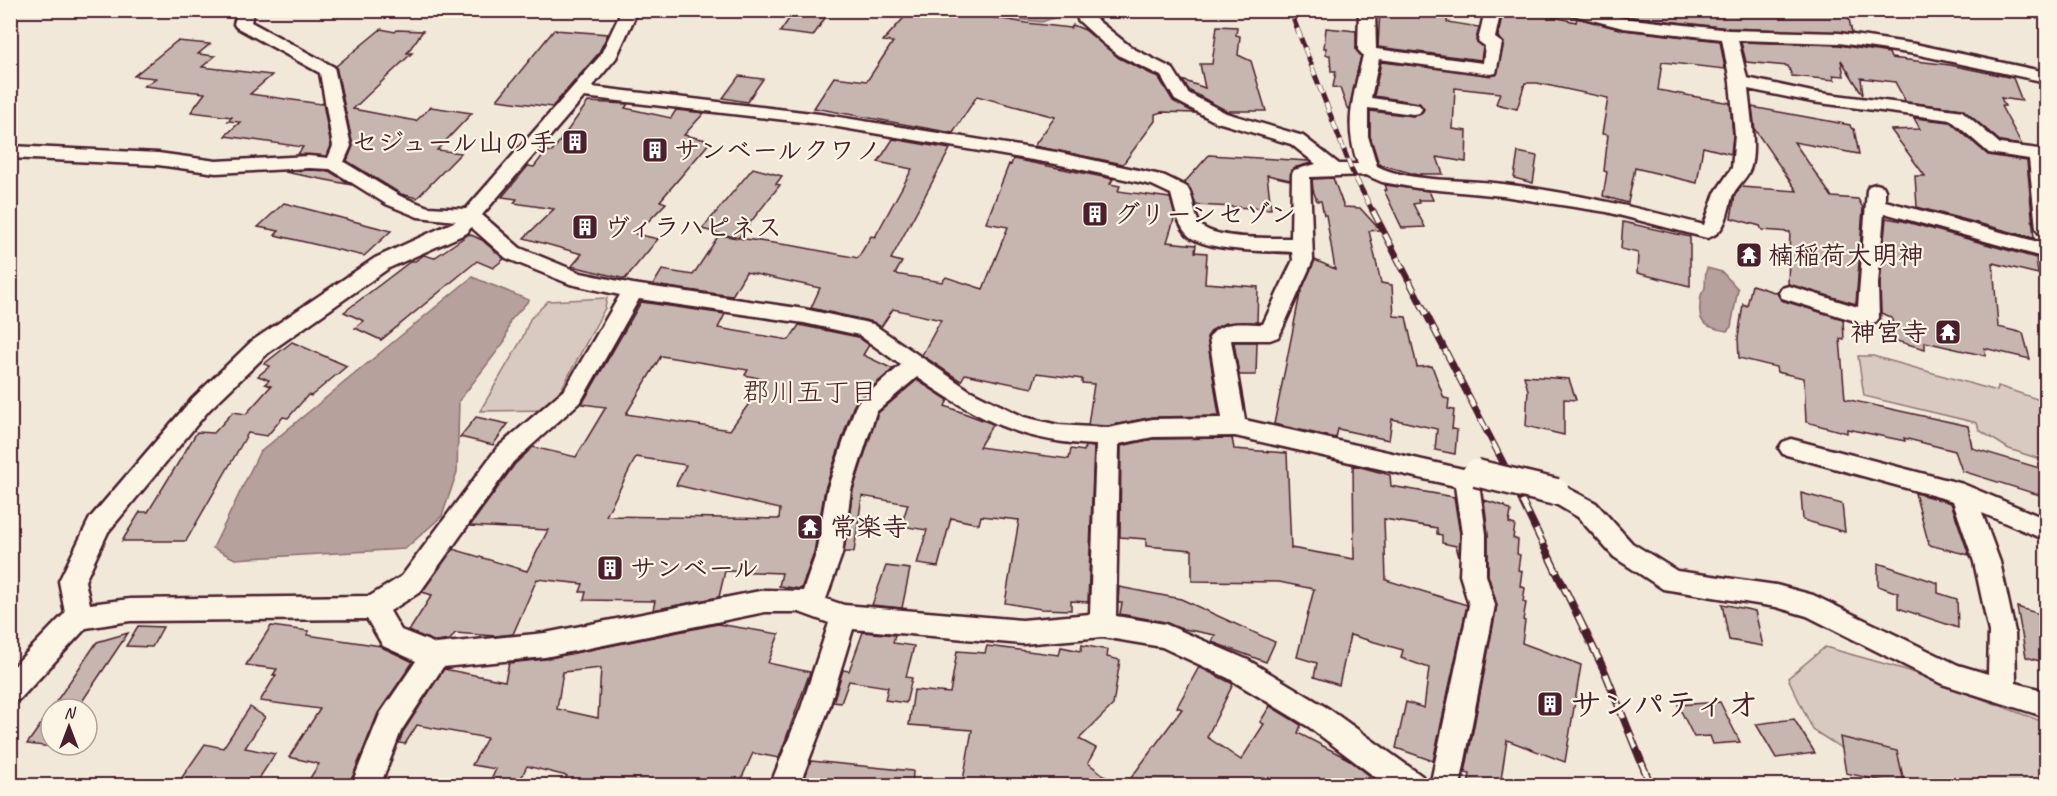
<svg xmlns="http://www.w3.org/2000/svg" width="2057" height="796" viewBox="0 0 2057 796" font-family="Caveat,'Klee One',sans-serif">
<rect width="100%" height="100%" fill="#f1e8da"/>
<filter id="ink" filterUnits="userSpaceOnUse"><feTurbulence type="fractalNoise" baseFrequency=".0167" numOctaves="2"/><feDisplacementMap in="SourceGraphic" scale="12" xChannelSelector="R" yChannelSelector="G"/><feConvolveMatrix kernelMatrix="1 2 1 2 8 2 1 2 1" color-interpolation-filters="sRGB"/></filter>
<g filter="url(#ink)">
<g fill="#d8cac0" stroke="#917476" stroke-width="1.5">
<path d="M607,298L605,308L556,399L546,410L480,411L522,339L530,319L548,301Z"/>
<path d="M1858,356H1873L1997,391L1998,386L2046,402V461L2009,449L1979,430L1977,423L1864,396Z"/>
<path d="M1825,647L1903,669L2046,723V785H1918L1871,767L1813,730L1788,678Z"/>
</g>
<g fill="#b6a19c" stroke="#8b6d6f" stroke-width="1.5">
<path d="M1063,11L1064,14L1042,22L998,17L986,11Z"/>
<path d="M1707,268L1722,272L1738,289L1731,327L1727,331C1701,327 1697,321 1701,296C1701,293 1705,290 1705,287C1706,279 1704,276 1707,268Z"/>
<path d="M472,277L529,300L510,321L505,341L459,401L457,472L442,516L405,549L235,559L213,548L259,453Z"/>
</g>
<g fill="#c7b6af" stroke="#4a1f2b" stroke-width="1.5" fill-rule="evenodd">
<path d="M911,10H946L1026,23L1071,28L1073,25L1085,30L1119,58L1159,78L1173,101L1195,113L1162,112L1155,114V121L1123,164L1034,146L1055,117L977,96L953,133L814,108L834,77L867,81L893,42L883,41Z"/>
<path d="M1380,10H1449L1447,22L1479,27L1476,40L1483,47L1481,60L1378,47Z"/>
<path d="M1503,10H1524L1576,22L1577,18L1623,30L1720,41L1725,69L1662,62L1658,90L1730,103L1733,135L1731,154L1703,147L1697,183L1635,168L1628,203L1603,196L1607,172L1604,171L1608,135L1602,134L1608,98L1537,83H1525L1517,109L1496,104L1500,93L1455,88L1453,129L1467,131L1466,162L1437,157L1443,174H1420L1421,176L1379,164L1370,136V111L1413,116L1421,114L1424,109L1419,103L1374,96L1381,62L1496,75L1504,43L1498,37Z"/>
<path d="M1603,10H1847L1852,33L1729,28L1623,16Z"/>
<path d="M793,13L825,18L813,36L780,32Z"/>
<path d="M1217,26L1237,27L1236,35L1240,36L1238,55L1251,61L1266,111H1227L1190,91L1182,80L1205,88L1200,64H1212Z"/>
<path d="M1326,28L1356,31V50L1361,56L1349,109L1347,108L1340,88L1333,87L1336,71H1331L1330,55H1326V48H1324Z"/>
<path d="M381,29L395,32L397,30L423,31L407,53H412L353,109L416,121L431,107L472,113L437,150L461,153L417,198L401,194L347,161L353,146L336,66Z"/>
<path d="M554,30L608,34L598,54L552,107L497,100Z"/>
<path d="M177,41L210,44L198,54L215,56L202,67L272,75L250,94L321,104L323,103L331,146L327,156L298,154L303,147L225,136L240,122L228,121L232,117L191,112L205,93L144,86L156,78L134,76Z"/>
<path d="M1741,42L1839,45L1889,53L1891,58L1950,65L2013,78L2022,101L2001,98L2005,106H2001L2022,145L2001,142L1962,109L1906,102L1895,82L1861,78L1863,95L1841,60L1844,76L1833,75L1835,80L1792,76L1788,66L1746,62Z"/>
<path d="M739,76L763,79L747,102L723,98Z"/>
<path d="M588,102L628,104L625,108L671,118L676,110L704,113L684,135L711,141L660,201L666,203L636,234L658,239L625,279L572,266L582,254L524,238L554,209L514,203L517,199L502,197L528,166L534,167L546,151L552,152Z"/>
<path d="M1752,107L1850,125L1851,128L1854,129L1859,154L1794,142L1832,197L1858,199L1863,208L1856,304L1788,284L1790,232L1762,230L1760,226L1731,218L1735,195L1741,187L1797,191L1755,130Z"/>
<path d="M1914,118L1950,122L1988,155L2027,161L2034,238L1917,207L1915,176H1925L1891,130L1920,129Z"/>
<path d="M893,139L950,149L891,259L902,262L895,274L942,282L946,277L983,289L1008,227L986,223L1009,164L1011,165L1013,159L1113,179L1110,184L1120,186L1118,191L1170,198L1175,216L1167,242L1196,245L1195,252L1207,253L1205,283L1258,287L1257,322L1225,323L1212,330L1207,337L1219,416L1153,417L1108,426L1088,425L1094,384L1082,383V379L1037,373L1032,388L965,374L961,381L922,355L941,320L893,309L881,327L873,322L811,308L820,288L746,272L732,296L653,285L662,270L693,275L719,235L738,238L702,229L753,168L782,176L776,184L780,185L738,238L795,246L858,258L871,236L875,237L912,169L878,162Z"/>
<path d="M1518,152L1537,156L1533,183L1514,178Z"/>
<path d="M1209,155L1309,161L1311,163L1293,168L1290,180L1267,175L1271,209L1196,205L1191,190L1184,183Z"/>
<path d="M309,170L329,171L352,185L285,172Z"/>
<path d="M1333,178L1344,207L1360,208L1380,230L1369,231L1381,283L1392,285L1394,316L1406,317L1417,367L1432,366L1444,398L1449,399L1448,409L1454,410L1452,429L1457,430L1455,454L1435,450L1437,429L1392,419L1389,440L1338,429L1336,438L1274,424L1300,294L1315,260L1335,269L1326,215H1324L1321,201H1317L1313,190L1312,179Z"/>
<path d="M1385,185L1429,191L1433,200H1418L1419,203L1413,204L1425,227L1402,228L1384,190H1387Z"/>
<path d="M284,203L391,231L364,256L275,235L279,231L258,227Z"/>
<path d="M1886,218L1903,221L2036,258L2038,274L1993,263L1998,327L2023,333L2030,359L1984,348L1986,356L1925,342V349L1893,340L1892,318L1881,313L1880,284Z"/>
<path d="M1623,222L1690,237V286L1637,273L1638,253L1621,249Z"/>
<path d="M469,234L482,240L504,259L493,268L477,261L381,340L355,328L364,321L344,312L411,261H415L424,255L434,258Z"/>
<path d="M1752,285L1777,293L1781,300L1843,319L1844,340L1840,339L1845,399L1968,426L1972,448L2046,470V497L1962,471L1955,451L1904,438L1905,441L1847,429V433L1806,422L1804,378L1777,372L1776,367L1739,358L1738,338L1743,304L1747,306Z"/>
<path d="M641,302L725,314L718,328L789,340L799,325L858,337L869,345L863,355L893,369L857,400L853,407L825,489L814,553L801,589L779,586L782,573L725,571L719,597L653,610L655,601L584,600L586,592H580L583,584L537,579L513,634L495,636L455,633L450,640L436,642L409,631L432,595L422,592L453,549L527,571L548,530L470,526L515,464L533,447L576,457L606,407L582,404ZM661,356L748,370L745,375L766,380L730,430L626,414ZM636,457L686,465L676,485L780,509L779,519L606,516Z"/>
<path d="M292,342L347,366L311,396L308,395L288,418L283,417L267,436L248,433L186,541H122L140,512H148L197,432L214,433L233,412L246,414L271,386L265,384L269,380L258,376L270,366L264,364Z"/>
<path d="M1234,342H1257L1256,375H1239Z"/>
<path d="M1524,376L1569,379L1576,400L1564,399V435L1526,426L1528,390Z"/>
<path d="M917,380L948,400L945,406L993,424L979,447L1069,459L1071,449L1084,451L1085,446L1094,447L1088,602L1071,601V610L1041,609L1005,603L1019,520L981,516L979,524L951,518L938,567L917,564L927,530L901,526L908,504L862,496L854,552H844L853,490L878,413Z"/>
<path d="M476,417L508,424L493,445L460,437Z"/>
<path d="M1232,438L1234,449L1287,453L1291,548L1354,559L1353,465L1390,475L1391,486L1454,497L1460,534L1459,557L1456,546L1442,543V535L1437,534V528L1384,519L1386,580L1467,605L1433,761L1396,748L1406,702L1424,708L1429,668L1401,658L1403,650L1350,635L1339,685L1314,677L1317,663L1297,657L1314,589L1279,582L1192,581V550L1146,546V539L1120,537L1121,446L1153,439Z"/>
<path d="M1801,493L1842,504L1845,532L1803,520Z"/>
<path d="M1915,493L1951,503L1969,555L1929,545Z"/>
<path d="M1484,500L1504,506L1511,511L1509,523L1515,525L1513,538L1518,540L1517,554L1520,555L1518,570L1522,571L1520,586L1525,588L1523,602L1526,603L1523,620L1525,621L1522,643L1581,665L1565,762L1507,740L1500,786H1468L1470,774L1465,773L1497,605L1488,575V534Z"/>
<path d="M1878,563L1938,583V593L1957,599L1958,628L1898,608V593L1878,586Z"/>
<path d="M886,566L910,569L902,608L872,605Z"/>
<path d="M1119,587L1181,599L1275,642L1266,662L1212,642L1215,635L1179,628L1165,622L1120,614L1122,603H1118Z"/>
<path d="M1722,604L1755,611L1763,646L1729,640Z"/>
<path d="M2017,607L2046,616V663L2026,657Z"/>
<path d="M718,624L779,634L768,663L810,672L779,758L753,753L738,786H562L567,776L527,766L517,786H488L496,769L472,765L487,738L417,725L405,744L399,743L403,732L444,669L505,681L509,663L545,659ZM601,668L598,718L557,709L563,672Z"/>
<path d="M138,626L163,627L152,647L126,646Z"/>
<path d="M271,626L309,631L307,635L381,646L413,662L378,713L349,786H305L319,764L289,757L320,709L260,701L276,675H273L277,669L246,665Z"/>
<path d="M863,632L895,635L893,643L914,646L906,677L912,678L906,703L885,700L888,687L849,681L841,703L833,702L843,670L849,671Z"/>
<path d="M128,633L77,709H51L97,642Z"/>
<path d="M1082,645L1108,650L1107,657L1120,660L1113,705L1079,739L1096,748L1088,763L1118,786H962L972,730L909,725L914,690L950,693L957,651L985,653L987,646L1059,655L1061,647L1081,651Z"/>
<path d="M1199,667L1233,684L1207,737L1241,760L1264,724L1260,722L1270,706L1301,725L1298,733L1348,759L1383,786H1125L1182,709L1177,707Z"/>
<path d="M1720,702L1740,742L1713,744L1710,736L1694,737L1678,705Z"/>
<path d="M250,707L265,717L245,748L275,754L254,786H176L205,744L223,748Z"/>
<path d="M51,710L52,747L27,744Z"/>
<path d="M1794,719L1815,753L1776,758L1756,724Z"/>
<path d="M1840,737L1897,751L1905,786L1846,773Z"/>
<path d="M811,761L913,771L912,786H802Z"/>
</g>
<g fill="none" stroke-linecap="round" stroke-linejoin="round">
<defs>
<g id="minor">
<path d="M238,10H254L251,22L334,67L351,146L344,162L400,196L428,207L466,209L600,56L622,10H638L616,58L592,87L820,114L1056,152L1165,176L1187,187C1194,197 1193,211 1199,223C1209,240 1272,238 1291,238L1292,174L1294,170L1316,164L1291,144L1214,121L1175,100L1161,76L1120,56L1103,43L1078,20L1076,10H1092V16L1132,48L1173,69L1188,93L1226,113L1303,136L1339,164H1358C1343,123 1354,95 1363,55L1358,50L1359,10H1375L1376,49L1483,63L1485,46L1478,41L1485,10H1501L1495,38L1502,43L1496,73L1490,74L1379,59L1371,98L1413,104L1419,105L1422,109L1419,113L1413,114L1368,108V136L1377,166C1410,183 1465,179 1503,184C1571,192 1637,208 1704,225L1715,193L1732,168L1735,135L1730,82L1722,39L1623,28L1565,13L1563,10H1592L1623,18L1729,30L1839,33L1915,44L2046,72V82L1915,54L1839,43L1738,40L1747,78L1812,92L1956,110L1962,111L2000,144L2046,150V234L2039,233L2036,228L2029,159L1989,153L1951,120L1812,102L1748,89C1750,110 1757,150 1750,169C1746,180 1736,186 1732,197C1727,214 1726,233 1707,238L1607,212L1503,196L1417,188L1382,182L1366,175L1310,177L1313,260L1281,332L1278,337L1270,340H1231L1245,420L1463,469L1476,464L1484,466L1488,473L1484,480L1479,483L1486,534V575L1495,605L1460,786H1430L1469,605L1460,575L1462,534L1455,486L1235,436L1153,437L1119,444L1116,616L1165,624L1248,660L1329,709L1422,776L1426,786H1387L1309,727L1228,678L1162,647L1103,637L1022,644L853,629L829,708L799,786H770L801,708L829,623L799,612H765L545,657L443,667L401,731L380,786H351L380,714L416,661L383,646L367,619L130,621L86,628L20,699L10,703V670L65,613L59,581L90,518L193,398L252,341L375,258L456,221L418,217L386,204L330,169L309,168L216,173L158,165L10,158V146L158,153L216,161L309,156L328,158L333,146L320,73L236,27L234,24ZM584,97L820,124L1056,164L1152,185L1171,194C1175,208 1177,223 1187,234C1203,252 1268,251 1292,252L1293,260L1263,324C1243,324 1220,319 1209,338L1222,418L1153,419L1108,428L1058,425L1024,417L969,390L873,324L804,309L633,284L581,273L520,248L482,215ZM471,227L506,258L570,284L620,295L565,389L497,448L402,576L370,596L130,599L90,604L85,581L108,532L209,410L268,353L389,268L467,233ZM639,299L804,323L859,335L901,365L858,402L855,408L827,490L816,554L803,591L765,590L545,633L436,644L401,630L390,611L420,592L513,462L581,401ZM917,377C979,420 1019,441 1096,445L1090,614L1022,620L844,605L826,599L842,554L851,490L876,412Z"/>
<path d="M1876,184L1883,186L1885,190V201L2046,244V258L1884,213L1878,284L1879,318L1875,323L1868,325L1782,298L1779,293L1782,288L1789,286L1858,307L1867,190L1869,186Z"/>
<path d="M1791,439L1963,484L2046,519V540L1982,513L2000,562L2015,632L2016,683L2046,691V717L1942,684L1807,616L1776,607L1663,589L1614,557L1578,517L1547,499L1544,492L1547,485L1556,482L1596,503L1632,543L1677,571L1776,585L1813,595L1958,665L1988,674L1989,632L1974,562L1953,501L1783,454L1779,448L1783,442Z"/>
</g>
</defs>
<use href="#minor" stroke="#4a1f2b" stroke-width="5"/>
<use href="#minor" fill="#fcf5e5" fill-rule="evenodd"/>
<defs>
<path id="rail-far2" d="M1290,10L1352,171L1373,212"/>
<path id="rail-far1" d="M1373,211L1509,474"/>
<path id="rail" d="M1508,472L1605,672L1651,786"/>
</defs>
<use href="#rail-far2" stroke="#4a1f2b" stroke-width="5"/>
<use href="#rail-far1" stroke="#4a1f2b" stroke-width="7"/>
<use href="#rail" stroke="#4a1f2b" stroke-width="8"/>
<use href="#rail-far2" stroke="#fcf5e5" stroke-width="4" stroke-dasharray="10" stroke-linecap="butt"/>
<use href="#rail-far1" stroke="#fcf5e5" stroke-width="4.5" stroke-dasharray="13" stroke-linecap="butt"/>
<use href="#rail" stroke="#fcf5e5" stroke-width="5" stroke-dasharray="16" stroke-linecap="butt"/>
<defs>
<path id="minor-bridge-far1" d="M1476,473L1480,474"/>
<path id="minor-bridge" d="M1476,473L1556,492"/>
</defs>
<use href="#minor-bridge-far1" stroke="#4a1f2b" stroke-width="26" stroke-linecap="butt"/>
<use href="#minor-bridge" stroke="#4a1f2b" stroke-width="31" stroke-linecap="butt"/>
<use href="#minor-bridge-far1" stroke="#fcf5e5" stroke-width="22"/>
<use href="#minor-bridge" stroke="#fcf5e5" stroke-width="26"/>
</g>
</g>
<defs>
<symbol id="building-square" viewBox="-11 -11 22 22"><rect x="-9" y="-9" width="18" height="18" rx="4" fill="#4a1f2b" stroke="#fcf5e5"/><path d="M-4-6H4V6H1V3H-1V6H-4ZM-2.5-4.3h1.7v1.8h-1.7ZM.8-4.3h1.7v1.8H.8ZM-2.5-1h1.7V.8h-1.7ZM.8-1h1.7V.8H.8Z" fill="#fff"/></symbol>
<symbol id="temple-square" viewBox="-11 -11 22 22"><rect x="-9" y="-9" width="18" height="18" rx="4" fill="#4a1f2b" stroke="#fcf5e5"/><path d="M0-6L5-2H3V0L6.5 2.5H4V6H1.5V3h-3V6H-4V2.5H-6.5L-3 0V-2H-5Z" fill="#fff"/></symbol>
</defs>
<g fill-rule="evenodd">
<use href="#building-square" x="560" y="127" width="30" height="30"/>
<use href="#building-square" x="640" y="135" width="30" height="30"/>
<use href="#building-square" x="1080" y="199" width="30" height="30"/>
<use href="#building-square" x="570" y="212" width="30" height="30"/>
<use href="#temple-square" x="1734" y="240" width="30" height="30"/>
<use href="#temple-square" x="1933" y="317" width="30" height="30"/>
<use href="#temple-square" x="795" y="512" width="30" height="30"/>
<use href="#building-square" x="595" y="553" width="30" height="30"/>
<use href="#building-square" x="1535" y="689" width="30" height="30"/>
</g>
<g text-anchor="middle" stroke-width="4.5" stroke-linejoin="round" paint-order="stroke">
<g font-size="26" font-weight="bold" fill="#4a1f2b" stroke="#fcf5e5" text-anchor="start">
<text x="556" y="151" text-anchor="end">セジュール山の手</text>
<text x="674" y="159">サンベールクワノ</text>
<text x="1114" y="223">グリーンセゾン</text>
<text x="604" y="236">ヴィラハピネス</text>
<text x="1768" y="264">楠稲荷大明神</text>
<text x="1928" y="341" text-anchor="end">神宮寺</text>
<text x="830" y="536">常楽寺</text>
<text x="630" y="577">サンベール</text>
</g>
<g font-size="27" fill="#4a1f2b" stroke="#fcf5e5">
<text x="810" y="401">郡川五丁目</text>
</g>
<g font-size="32" font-weight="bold" fill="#4a1f2b" stroke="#fcf5e5" text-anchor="start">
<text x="1570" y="715">サンパティオ</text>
</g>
</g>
<rect width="2057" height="796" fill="none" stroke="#fcf5e5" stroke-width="36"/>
<rect x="18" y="18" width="2021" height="760" fill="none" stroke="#4a1f2b" stroke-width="2" filter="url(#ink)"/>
<g transform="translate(69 727)"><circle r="28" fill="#fcf5e5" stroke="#b59f9b" stroke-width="1.5"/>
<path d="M0-4.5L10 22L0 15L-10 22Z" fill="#4a1f2b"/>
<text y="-9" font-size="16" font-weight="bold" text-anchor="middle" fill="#4a1f2b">N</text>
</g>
</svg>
